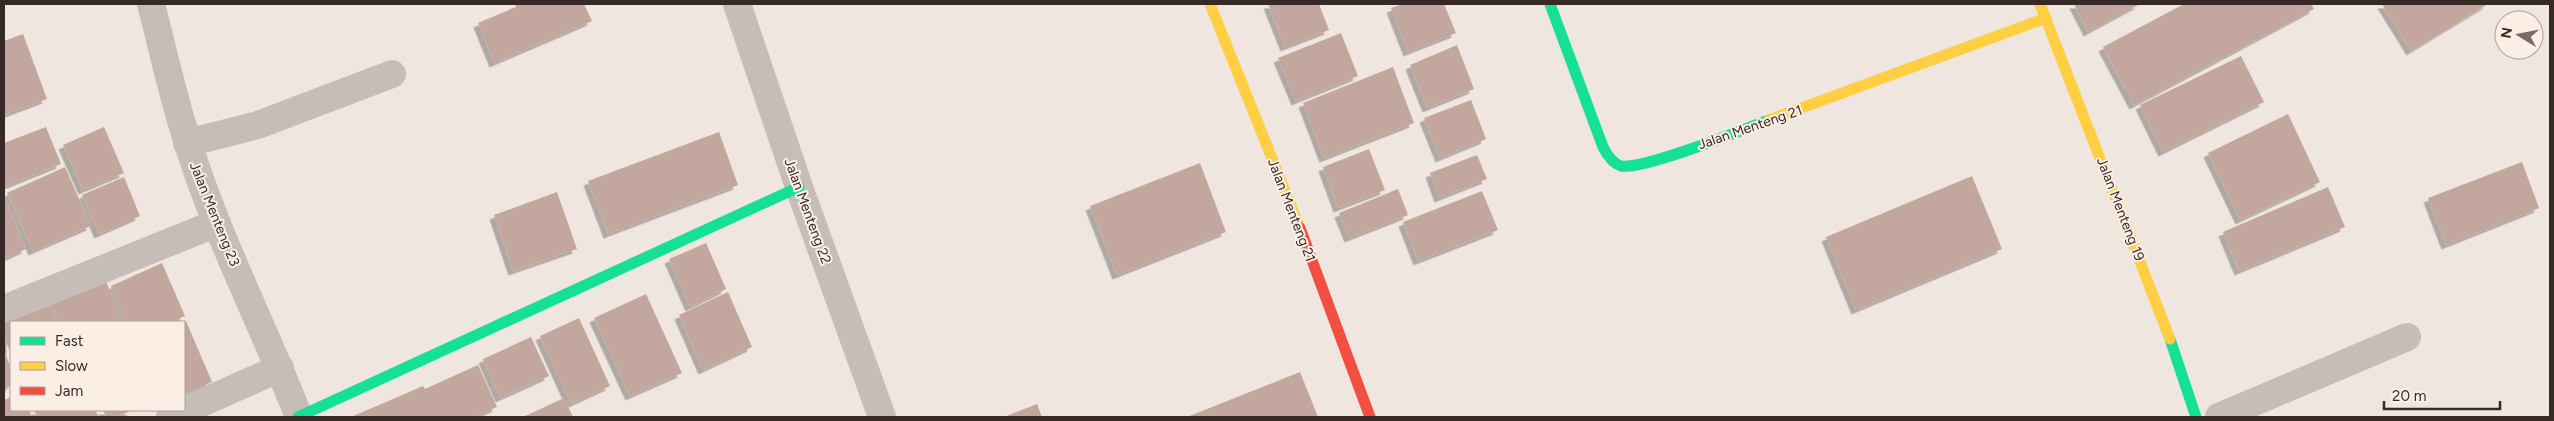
<svg xmlns="http://www.w3.org/2000/svg" width="2554" height="421" viewBox="0 0 2554 421" font-family="Figtree,sans-serif">
<defs>
<filter id="shadow"><feDropShadow dx="-4.5" dy="4.5" stdDeviation="0" flood-color="#0004"/></filter>
</defs>
<rect width="100%" height="100%" fill="#eee6df"/>
<g fill="#c3a79f" filter="url(#shadow)">
<path d="M515,4H584L592,21L494,63L478,23L516,7Z"/>
<path d="M1268,4H1319L1329,30L1285,47Z"/>
<path d="M1403,4H1444L1456,33L1408,52L1391,8Z"/>
<path d="M2074,4H2140L2088,32Z"/>
<path d="M2184,4H2311L2314,9L2134,105L2103,47Z"/>
<path d="M2382,4H2488L2411,51Z"/>
<path d="M1341,33L1358,76L1296,101L1278,58Z"/>
<path d="M23,34L47,99L4,115V41Z"/>
<path d="M1457,45L1474,89L1427,108L1410,65Z"/>
<path d="M2241,56L2264,102L2163,152L2140,105Z"/>
<path d="M1393,67L1414,123L1324,158L1303,103Z"/>
<path d="M1471,100L1486,139L1440,158L1424,118Z"/>
<path d="M2288,114L2320,182L2240,220L2208,153Z"/>
<path d="M46,127L61,164L4,187V143Z"/>
<path d="M104,127L124,173L83,190L63,145Z"/>
<path d="M719,132L738,185L608,234L588,181Z"/>
<path d="M1369,149L1385,190L1338,208L1323,167Z"/>
<path d="M1477,155L1487,179L1439,198L1430,173Z"/>
<path d="M2522,162L2539,208L2446,245L2428,198Z"/>
<path d="M1200,163L1226,232L1117,275L1090,206Z"/>
<path d="M65,167L91,226L33,251L7,193Z"/>
<path d="M1972,176L2002,249L1856,310L1826,237Z"/>
<path d="M124,177L140,216L99,234L82,195Z"/>
<path d="M2328,187L2345,227L2239,271L2223,232Z"/>
<path d="M1398,189L1408,215L1349,238L1339,213Z"/>
<path d="M1482,191L1498,230L1418,261L1403,222Z"/>
<path d="M557,192L577,249L513,271L494,215Z"/>
<path d="M4,197L26,249L4,259Z"/>
<path d="M706,243L726,289L690,307L669,259Z"/>
<path d="M162,263L185,316L171,322H127L111,286Z"/>
<path d="M105,279L123,322H58L50,303Z"/>
<path d="M728,292L752,347L703,370L679,315Z"/>
<path d="M646,294L682,373L630,396L594,318Z"/>
<path d="M48,304L56,322H11V354L4,337V323Z"/>
<path d="M579,318L610,386L571,404L540,336Z"/>
<path d="M186,321L212,382L184,394V322Z"/>
<path d="M531,337L549,376L500,398L483,359Z"/>
<path d="M4,351L11,368V386L4,390Z"/>
<path d="M478,365L497,407L475,417H351L423,386L425,389Z"/>
<path d="M1300,372L1318,417H1187Z"/>
<path d="M11,397V410H29L32,417H4V400Z"/>
<path d="M564,398L573,417H523Z"/>
<path d="M1037,404L1042,417H1004Z"/>
<path d="M34,410H95L99,417H37Z"/>
<path d="M103,410H133L116,417H106Z"/>
</g>
<g fill="none" stroke-linecap="round" stroke-linejoin="round">
<g stroke="#c6bdb8" stroke-width="28">
<path d="M151,4C163,50 173,98 188,143C217,237 263,325 299,417"/>
<path d="M737,4L799,187L882,417"/>
<path d="M187,143L258,125L392,74"/>
<path d="M4,309L217,223"/>
<path d="M170,417L280,368"/>
<path d="M2219,417L2407,337"/>
</g>
<g stroke="#16e098" stroke-width="11">
<path d="M1550,4L1603,147C1607,155 1612,163 1621,166C1644,170 1742,130 1769,120"/>
<path d="M2170,339L2196,417"/>
<path d="M298,417L799,187"/>
</g>
<g stroke="#ffcf43" stroke-width="11">
<path d="M1210,4L1300,228"/>
<path d="M2040,4L2170,339"/>
<path d="M1769,120L2046,18"/>
</g>
<path stroke="#f24e42" stroke-width="11" d="M1300,228L1370,417"/>
</g>
<g text-anchor="middle" stroke-width="4" stroke-linejoin="round" paint-order="stroke">
<g font-size="14" fill="#372a26" stroke="#fbefe5">
<text transform="translate(1750 127) rotate(-19)" y="5">Jalan Menteng 21</text>
<text transform="translate(2121 209) rotate(69)" y="5">Jalan Menteng 19</text>
<text transform="translate(1292 210) rotate(69)" y="5">Jalan Menteng 21</text>
<text transform="translate(808 211) rotate(70)" y="5">Jalan Menteng 22</text>
<text transform="translate(215 214) rotate(68)" y="5">Jalan Menteng 23</text>
</g>
</g>
<rect width="2554" height="421" fill="none" stroke="#372a26" stroke-width="10"/>
<rect x="10" y="321" width="175" height="90" fill="#fbefe5" stroke="#ada099"/>
<rect x="20" y="337" width="25" height="8" fill="#16e098" stroke="#ada099"/>
<text x="55" y="346" font-size="15" fill="#372a26">Fast</text>
<rect x="20" y="362" width="25" height="8" fill="#ffcf43" stroke="#ada099"/>
<text x="55" y="371" font-size="15" fill="#372a26">Slow</text>
<rect x="20" y="387" width="25" height="8" fill="#f24e42" stroke="#ada099"/>
<text x="55" y="396" font-size="15" fill="#372a26">Jam</text>
<g transform="translate(2519 35) rotate(280)"><circle r="24" fill="#fbefe5" stroke="#ada099"/>
<path d="M0-4L9 19L0 12L-9 19Z" fill="#776c67"/>
<text y="-8" font-size="14" font-weight="bold" text-anchor="middle" fill="#372a26">N</text>
</g>
<path d="M2384 401v8h116v-8" fill="none" stroke="#372a26" stroke-width="2.5"/>
<text x="2392" y="401" font-size="15" fill="#372a26" stroke="#fbefe5" stroke-width="4" paint-order="stroke">20 m</text>
</svg>
